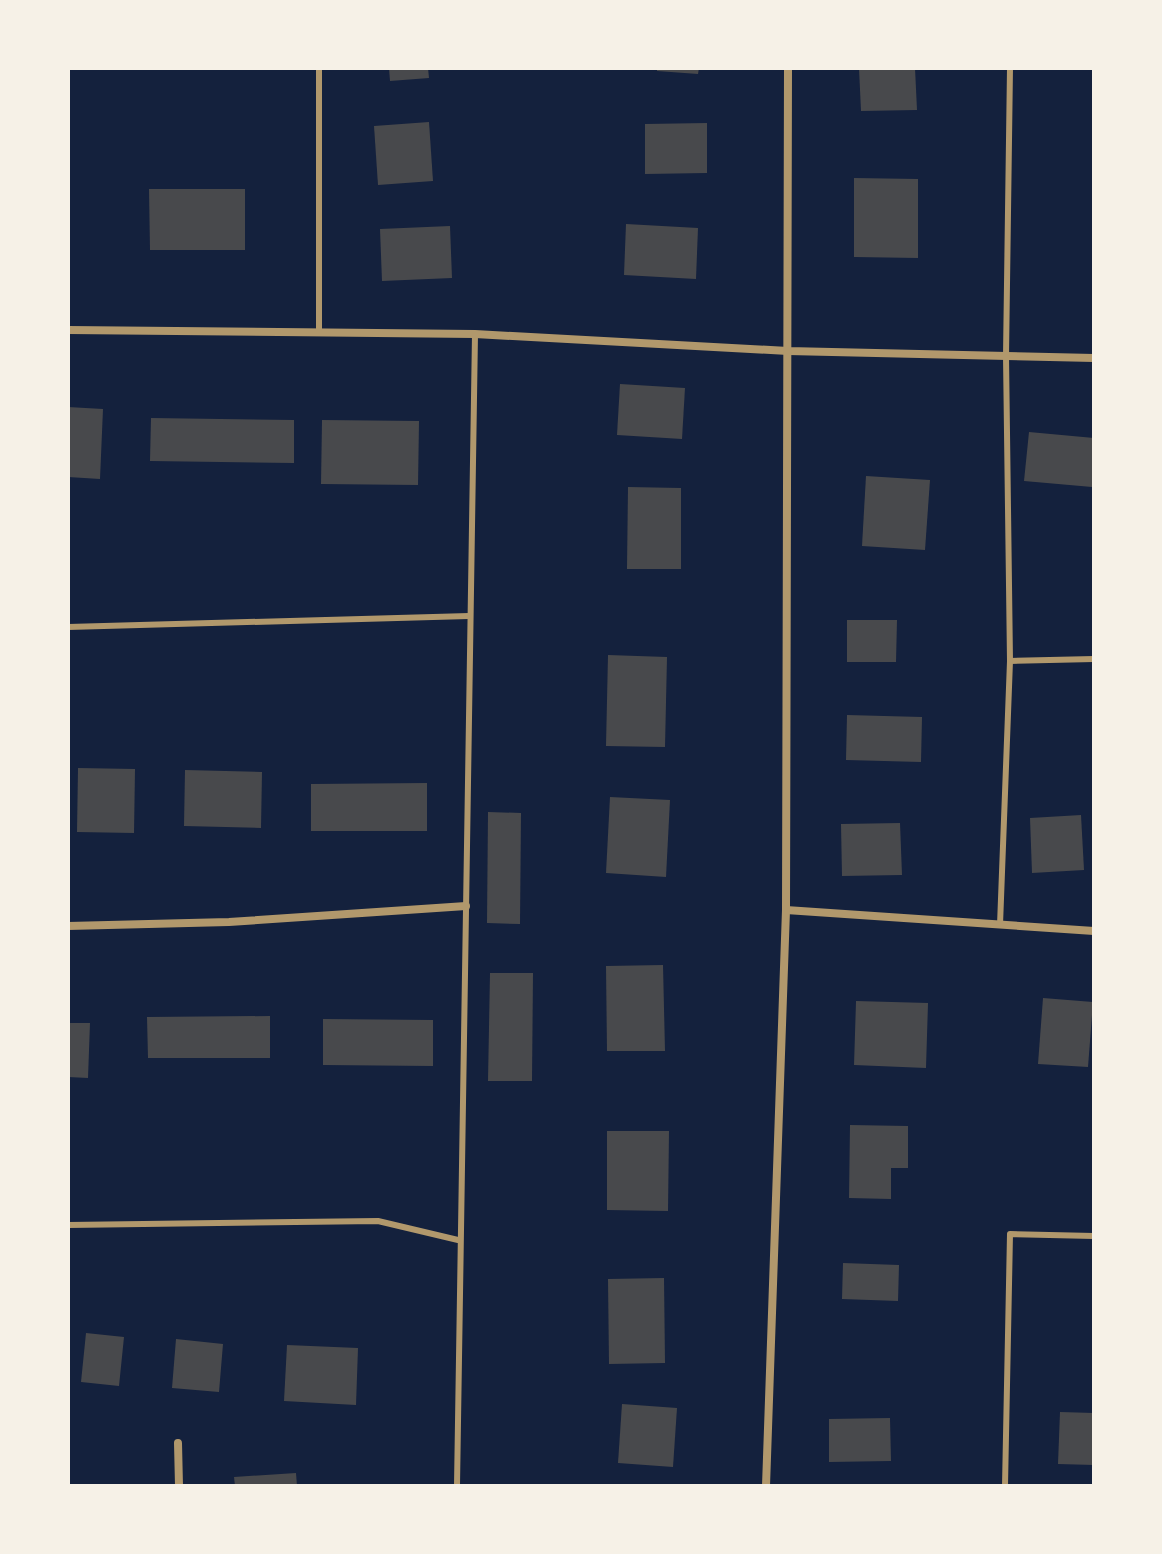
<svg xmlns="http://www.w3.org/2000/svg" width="1162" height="1554" viewBox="0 0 1162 1554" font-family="Roboto,sans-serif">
<rect width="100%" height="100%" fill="#14213d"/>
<g fill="#48494c">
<path d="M389,68H428L429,78L390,81Z"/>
<path d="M657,68H699L698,74L657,71Z"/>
<path d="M859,68H915L917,110L861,111Z"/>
<path d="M429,122L433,181L378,185L374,126Z"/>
<path d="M707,123V173L645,174V124Z"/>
<path d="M854,178L918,179V258L854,257Z"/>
<path d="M149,189H245V250H150Z"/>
<path d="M626,224L698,228L696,279L624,275Z"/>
<path d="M450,226L452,278L382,281L380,229Z"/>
<path d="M620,384L685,388L682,439L617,435Z"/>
<path d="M68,407L103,409L100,479L68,477Z"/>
<path d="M151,418L294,420V463L150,461Z"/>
<path d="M322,420L419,421L418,485L321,484Z"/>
<path d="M1029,432L1094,438L1092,487L1024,481Z"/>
<path d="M866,476L930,480L925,550L862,546Z"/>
<path d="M628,487L681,488V569H627Z"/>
<path d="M847,620H897L896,662H847Z"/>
<path d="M608,655L667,657L665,747L606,746Z"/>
<path d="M847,715L922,717L921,762L846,760Z"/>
<path d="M78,768L135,769L134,833L77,832Z"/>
<path d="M185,770L262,772L261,828L184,826Z"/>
<path d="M427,783V831H311V784Z"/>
<path d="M610,797L670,800L666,877L606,873Z"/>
<path d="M488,812L521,813L520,924L487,923Z"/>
<path d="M1081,815L1084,870L1032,873L1030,818Z"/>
<path d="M900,823L902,875L842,876L841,824Z"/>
<path d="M663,965L665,1051H607L606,966Z"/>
<path d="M490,973H533L532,1081H488Z"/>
<path d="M1043,998L1093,1002L1088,1067L1038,1064Z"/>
<path d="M856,1001L928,1003L926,1068L854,1065Z"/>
<path d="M270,1016V1058H148L147,1017Z"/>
<path d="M323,1019L433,1020V1066L323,1065Z"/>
<path d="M68,1023H90L88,1078L68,1077Z"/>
<path d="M850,1125L908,1126V1168H891V1199L849,1198Z"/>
<path d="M607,1131H669L668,1211L607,1210Z"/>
<path d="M843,1263L899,1265L898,1301L842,1299Z"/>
<path d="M664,1278L665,1363L609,1364L608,1279Z"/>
<path d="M86,1333L124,1337L119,1386L81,1382Z"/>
<path d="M176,1339L223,1344L219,1392L172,1388Z"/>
<path d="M287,1345L358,1348L356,1405L284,1401Z"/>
<path d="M622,1404L677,1408L673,1467L618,1463Z"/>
<path d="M1060,1412L1094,1413V1465L1058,1464Z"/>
<path d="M890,1418L891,1461L829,1462V1419Z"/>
<path d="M296,1473L297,1486H235L234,1477Z"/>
</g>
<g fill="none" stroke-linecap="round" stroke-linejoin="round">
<g stroke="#b1986c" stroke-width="6">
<path d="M319,330V68"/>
<path d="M68,627L469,616"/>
<path d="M1010,661L1094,659"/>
<path d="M1000,925L1010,661L1006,356L1010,68"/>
<path d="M68,1225L378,1221L458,1240"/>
<path d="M457,1486L475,334"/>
<path d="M1005,1486L1010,1234L1094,1236"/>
</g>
<g stroke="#b1986c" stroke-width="8">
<path d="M68,330L475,334L788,351L1094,358"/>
<path d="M786,910L1094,931"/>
<path d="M68,926L229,922L466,906"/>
<path d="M178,1443L179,1486"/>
<path d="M766,1486L786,910L788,68"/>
</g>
</g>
<rect width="1162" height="1554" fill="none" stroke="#f6f1e7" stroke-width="140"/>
</svg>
